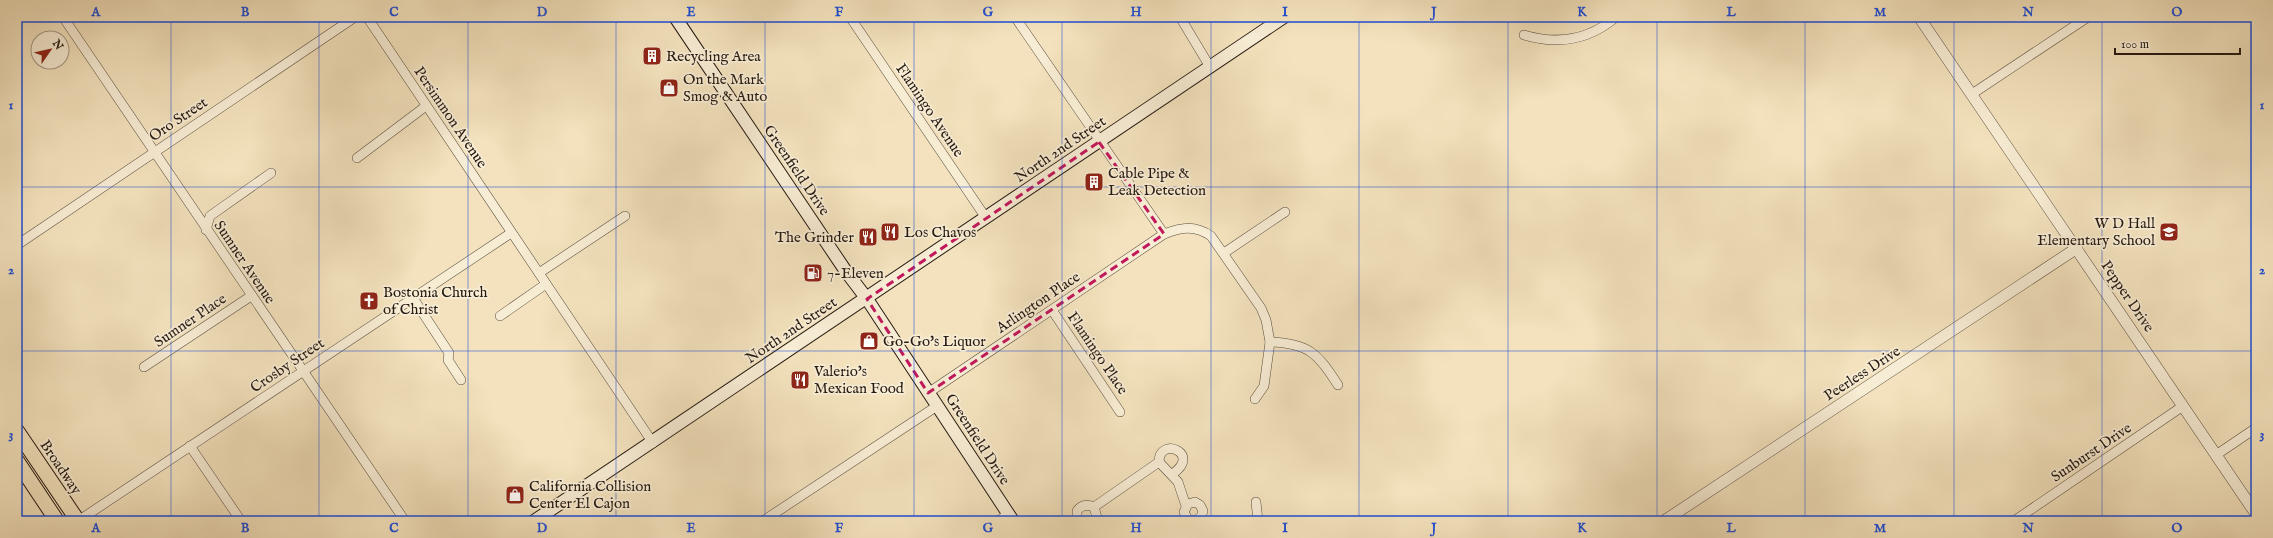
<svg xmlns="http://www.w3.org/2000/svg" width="2273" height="538" viewBox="0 0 2273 538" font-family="'IM FELL English',serif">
<rect width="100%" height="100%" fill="#f3e2bd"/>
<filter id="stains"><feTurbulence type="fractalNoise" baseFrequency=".005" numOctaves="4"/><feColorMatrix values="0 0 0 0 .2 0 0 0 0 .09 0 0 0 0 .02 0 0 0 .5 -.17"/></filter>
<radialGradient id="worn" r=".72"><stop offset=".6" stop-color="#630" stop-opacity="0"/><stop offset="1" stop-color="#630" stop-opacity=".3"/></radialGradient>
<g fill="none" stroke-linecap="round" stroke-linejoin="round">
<defs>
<g id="minor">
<path d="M63,17L405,521"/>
<path d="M367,17L653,443"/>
<path d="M850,17L986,218"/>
<path d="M1015,17L1164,234"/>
<path d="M1180,17L1210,67"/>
<path d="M1524,35C1558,45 1589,40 1616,17"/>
<path d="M1972,94L2088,17"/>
<path d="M357,158L426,106"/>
<path d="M206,230L210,216L271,173"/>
<path d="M17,245L355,17"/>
<path d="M1224,253L1285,212"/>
<path d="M539,273L625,216"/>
<path d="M413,298L449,353L448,360L461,380"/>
<path d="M1052,310L1120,412"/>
<path d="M500,316L546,284"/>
<path d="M1270,342C1309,343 1318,354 1338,385"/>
<path d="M144,367L251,296"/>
<path d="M928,393L1164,234C1182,227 1195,225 1211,236L1261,308L1266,320L1270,342L1264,386L1255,399"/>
<path d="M190,446L241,521"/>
<path d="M2216,455L2256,428"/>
<path d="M1159,462C1159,435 1203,454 1172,474"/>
<path d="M1256,502L1258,521"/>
<path d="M78,521L511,233"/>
<path d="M763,521L937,406"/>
<path d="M998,521L1008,514"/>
<path d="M1077,521V511C1081,505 1087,504 1094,507"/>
<path d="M1098,521L1094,507L1159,462L1178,482L1186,506"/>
<path d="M1192,521L1187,518L1184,512L1188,504L1195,502L1200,505L1203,511L1201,517L1194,521"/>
<path d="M2014,521L2183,406"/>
</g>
<g id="tertiary">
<path d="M1919,17L2256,514"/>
<path d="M1664,521L2077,248"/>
</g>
<g id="secondary">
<path d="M675,17L845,270L867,299L1013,521"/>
<path d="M534,521L1284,17"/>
</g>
<g id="primary">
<path d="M17,431L78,521"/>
<path d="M17,461L57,521"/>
</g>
</defs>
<use href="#minor" stroke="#594c3d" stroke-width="10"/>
<use href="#tertiary" stroke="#594c3d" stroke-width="12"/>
<use href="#secondary" stroke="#261a12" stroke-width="14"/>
<use href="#primary" stroke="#261a12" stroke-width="16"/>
<use href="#minor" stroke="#f7ecd4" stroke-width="9"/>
<use href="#tertiary" stroke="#f7ecd4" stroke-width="11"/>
<use href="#secondary" stroke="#f7ecd4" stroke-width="12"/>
<use href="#primary" stroke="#f3e2bd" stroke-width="14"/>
</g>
<path fill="none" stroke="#c2185b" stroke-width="3" stroke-dasharray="8 5" stroke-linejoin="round" d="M1099,142L1164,234L928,393L867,299Z"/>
<path fill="none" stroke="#1d4ed8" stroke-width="1" stroke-opacity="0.55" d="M171,17V521M319,17V521M468,17V521M616,17V521M765,17V521M914,17V521M1062,17V521M1211,17V521M1359,17V521M1508,17V521M1657,17V521M1805,17V521M1954,17V521M2102,17V521M17,187H2256M17,351H2256"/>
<defs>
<symbol id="building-square" viewBox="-11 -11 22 22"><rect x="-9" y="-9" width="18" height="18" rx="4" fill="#8f2418" stroke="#f7ecd4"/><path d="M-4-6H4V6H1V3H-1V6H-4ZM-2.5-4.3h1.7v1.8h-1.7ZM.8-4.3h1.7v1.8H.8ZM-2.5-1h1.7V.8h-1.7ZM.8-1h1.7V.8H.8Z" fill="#fff"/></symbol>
<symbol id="shop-square" viewBox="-11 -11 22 22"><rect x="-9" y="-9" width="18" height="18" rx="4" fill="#8f2418" stroke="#f7ecd4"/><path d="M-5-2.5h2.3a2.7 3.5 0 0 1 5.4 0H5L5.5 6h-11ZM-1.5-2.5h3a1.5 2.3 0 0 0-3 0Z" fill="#fff"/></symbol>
<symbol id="restaurant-square" viewBox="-11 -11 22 22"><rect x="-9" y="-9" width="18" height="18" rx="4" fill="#8f2418" stroke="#f7ecd4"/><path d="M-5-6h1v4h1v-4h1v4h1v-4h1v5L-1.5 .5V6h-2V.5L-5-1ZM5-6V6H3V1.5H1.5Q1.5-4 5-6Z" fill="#fff"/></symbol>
<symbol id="school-square" viewBox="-11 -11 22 22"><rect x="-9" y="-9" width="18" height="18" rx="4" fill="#8f2418" stroke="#f7ecd4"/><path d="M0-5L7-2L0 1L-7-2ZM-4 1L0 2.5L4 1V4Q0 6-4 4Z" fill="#fff"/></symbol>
<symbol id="fuel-square" viewBox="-11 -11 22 22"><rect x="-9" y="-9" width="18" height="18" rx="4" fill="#8f2418" stroke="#f7ecd4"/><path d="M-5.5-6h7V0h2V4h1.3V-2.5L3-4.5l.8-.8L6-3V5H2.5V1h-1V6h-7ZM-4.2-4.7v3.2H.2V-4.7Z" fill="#fff"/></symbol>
<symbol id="church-square" viewBox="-11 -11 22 22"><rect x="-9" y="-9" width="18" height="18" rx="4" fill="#8f2418" stroke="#f7ecd4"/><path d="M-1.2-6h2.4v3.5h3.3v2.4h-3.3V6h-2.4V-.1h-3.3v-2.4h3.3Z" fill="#fff"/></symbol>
</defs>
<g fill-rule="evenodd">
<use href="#building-square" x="641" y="45" width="22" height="22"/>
<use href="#shop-square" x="658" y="77" width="22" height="22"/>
<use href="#building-square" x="1083" y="171" width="22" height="22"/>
<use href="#restaurant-square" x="879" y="221" width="22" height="22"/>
<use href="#school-square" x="2158" y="221" width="22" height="22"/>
<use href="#restaurant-square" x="857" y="226" width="22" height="22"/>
<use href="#fuel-square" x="802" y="262" width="22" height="22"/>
<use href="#church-square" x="358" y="290" width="22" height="22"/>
<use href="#shop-square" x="858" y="330" width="22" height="22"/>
<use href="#restaurant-square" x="789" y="369" width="22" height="22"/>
<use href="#shop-square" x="504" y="484" width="22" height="22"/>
</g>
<g text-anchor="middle" stroke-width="3.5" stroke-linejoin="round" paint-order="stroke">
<g font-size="15" fill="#261a12" stroke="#f7ecd4" text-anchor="start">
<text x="666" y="61">Recycling Area</text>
<text x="683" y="84">On the Mark<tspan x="683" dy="17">Smog &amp; Auto</tspan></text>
<text x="1108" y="178">Cable Pipe &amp;<tspan x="1108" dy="17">Leak Detection</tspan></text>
<text x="2155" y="228" text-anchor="end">W D Hall<tspan x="2155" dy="17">Elementary School</tspan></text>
<text x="904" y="237">Los Chavos</text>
<text x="854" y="242" text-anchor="end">The Grinder</text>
<text x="827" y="278">7-Eleven</text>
<text x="383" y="297">Bostonia Church<tspan x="383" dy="17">of Christ</tspan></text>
<text x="883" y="346">Go-Go's Liquor</text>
<text x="814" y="376">Valerio's<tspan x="814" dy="17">Mexican Food</tspan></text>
<text x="529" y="491">California Collision<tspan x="529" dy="17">Center El Cajon</tspan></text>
</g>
<g font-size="15" fill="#261a12" stroke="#f7ecd4">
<text transform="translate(930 110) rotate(56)" y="5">Flamingo Avenue</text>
<text transform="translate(451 117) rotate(56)" y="5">Persimmon Avenue</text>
<text transform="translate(178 119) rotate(-34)" y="5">Oro Street</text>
<text transform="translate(1060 149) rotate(-34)" y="5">North 2nd Street</text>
<text transform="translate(797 170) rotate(56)" y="5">Greenfield Drive</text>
<text transform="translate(245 262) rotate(56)" y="5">Sumner Avenue</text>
<text transform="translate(2128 296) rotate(56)" y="5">Pepper Drive</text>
<text transform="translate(1038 302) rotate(-34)" y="5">Arlington Place</text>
<text transform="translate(190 320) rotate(-34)" y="5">Sumner Place</text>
<text transform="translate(791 330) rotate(-34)" y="5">North 2nd Street</text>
<text transform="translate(1098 353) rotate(56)" y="5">Flamingo Place</text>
<text transform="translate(287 365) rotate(-34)" y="5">Crosby Street</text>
<text transform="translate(1862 373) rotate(-33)" y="5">Peerless Drive</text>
<text transform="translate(978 439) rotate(57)" y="5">Greenfield Drive</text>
<text transform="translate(2091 452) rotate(-34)" y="5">Sunburst Drive</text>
<text transform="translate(61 467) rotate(56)" y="5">Broadway</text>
</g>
</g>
<rect width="2273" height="538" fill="none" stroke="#f3e2bd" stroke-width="44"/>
<g transform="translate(50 50) rotate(56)"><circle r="19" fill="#f7ecd4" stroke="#a39886"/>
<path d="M0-3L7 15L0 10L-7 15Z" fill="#8f2418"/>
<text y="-6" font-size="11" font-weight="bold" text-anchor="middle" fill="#261a12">N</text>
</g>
<path d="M2115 48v6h125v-6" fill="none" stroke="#261a12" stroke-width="2"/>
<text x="2121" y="48" font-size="12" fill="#261a12" stroke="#f7ecd4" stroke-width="3" paint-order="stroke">100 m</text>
<rect x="22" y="22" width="2229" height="494" fill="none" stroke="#1d4ed8" stroke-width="1.5"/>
<g font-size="13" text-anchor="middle" font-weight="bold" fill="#1d4ed8">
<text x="96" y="16">A</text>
<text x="245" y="16">B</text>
<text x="394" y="16">C</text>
<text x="542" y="16">D</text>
<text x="691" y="16">E</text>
<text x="839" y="16">F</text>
<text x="988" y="16">G</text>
<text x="1136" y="16">H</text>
<text x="1285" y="16">I</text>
<text x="1434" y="16">J</text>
<text x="1582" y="16">K</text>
<text x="1731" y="16">L</text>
<text x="1880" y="16">M</text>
<text x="2028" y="16">N</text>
<text x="2177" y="16">O</text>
<text x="11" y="109">1</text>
<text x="2262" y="109">1</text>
<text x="11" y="274">2</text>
<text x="2262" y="274">2</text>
<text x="11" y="438">3</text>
<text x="2262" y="438">3</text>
<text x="96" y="532">A</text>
<text x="245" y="532">B</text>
<text x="394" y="532">C</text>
<text x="542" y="532">D</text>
<text x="691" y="532">E</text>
<text x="839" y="532">F</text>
<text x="988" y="532">G</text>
<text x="1136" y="532">H</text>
<text x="1285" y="532">I</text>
<text x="1434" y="532">J</text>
<text x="1582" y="532">K</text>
<text x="1731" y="532">L</text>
<text x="1880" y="532">M</text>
<text x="2028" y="532">N</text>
<text x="2177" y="532">O</text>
</g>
<rect width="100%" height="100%" filter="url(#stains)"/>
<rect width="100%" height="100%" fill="url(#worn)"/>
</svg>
